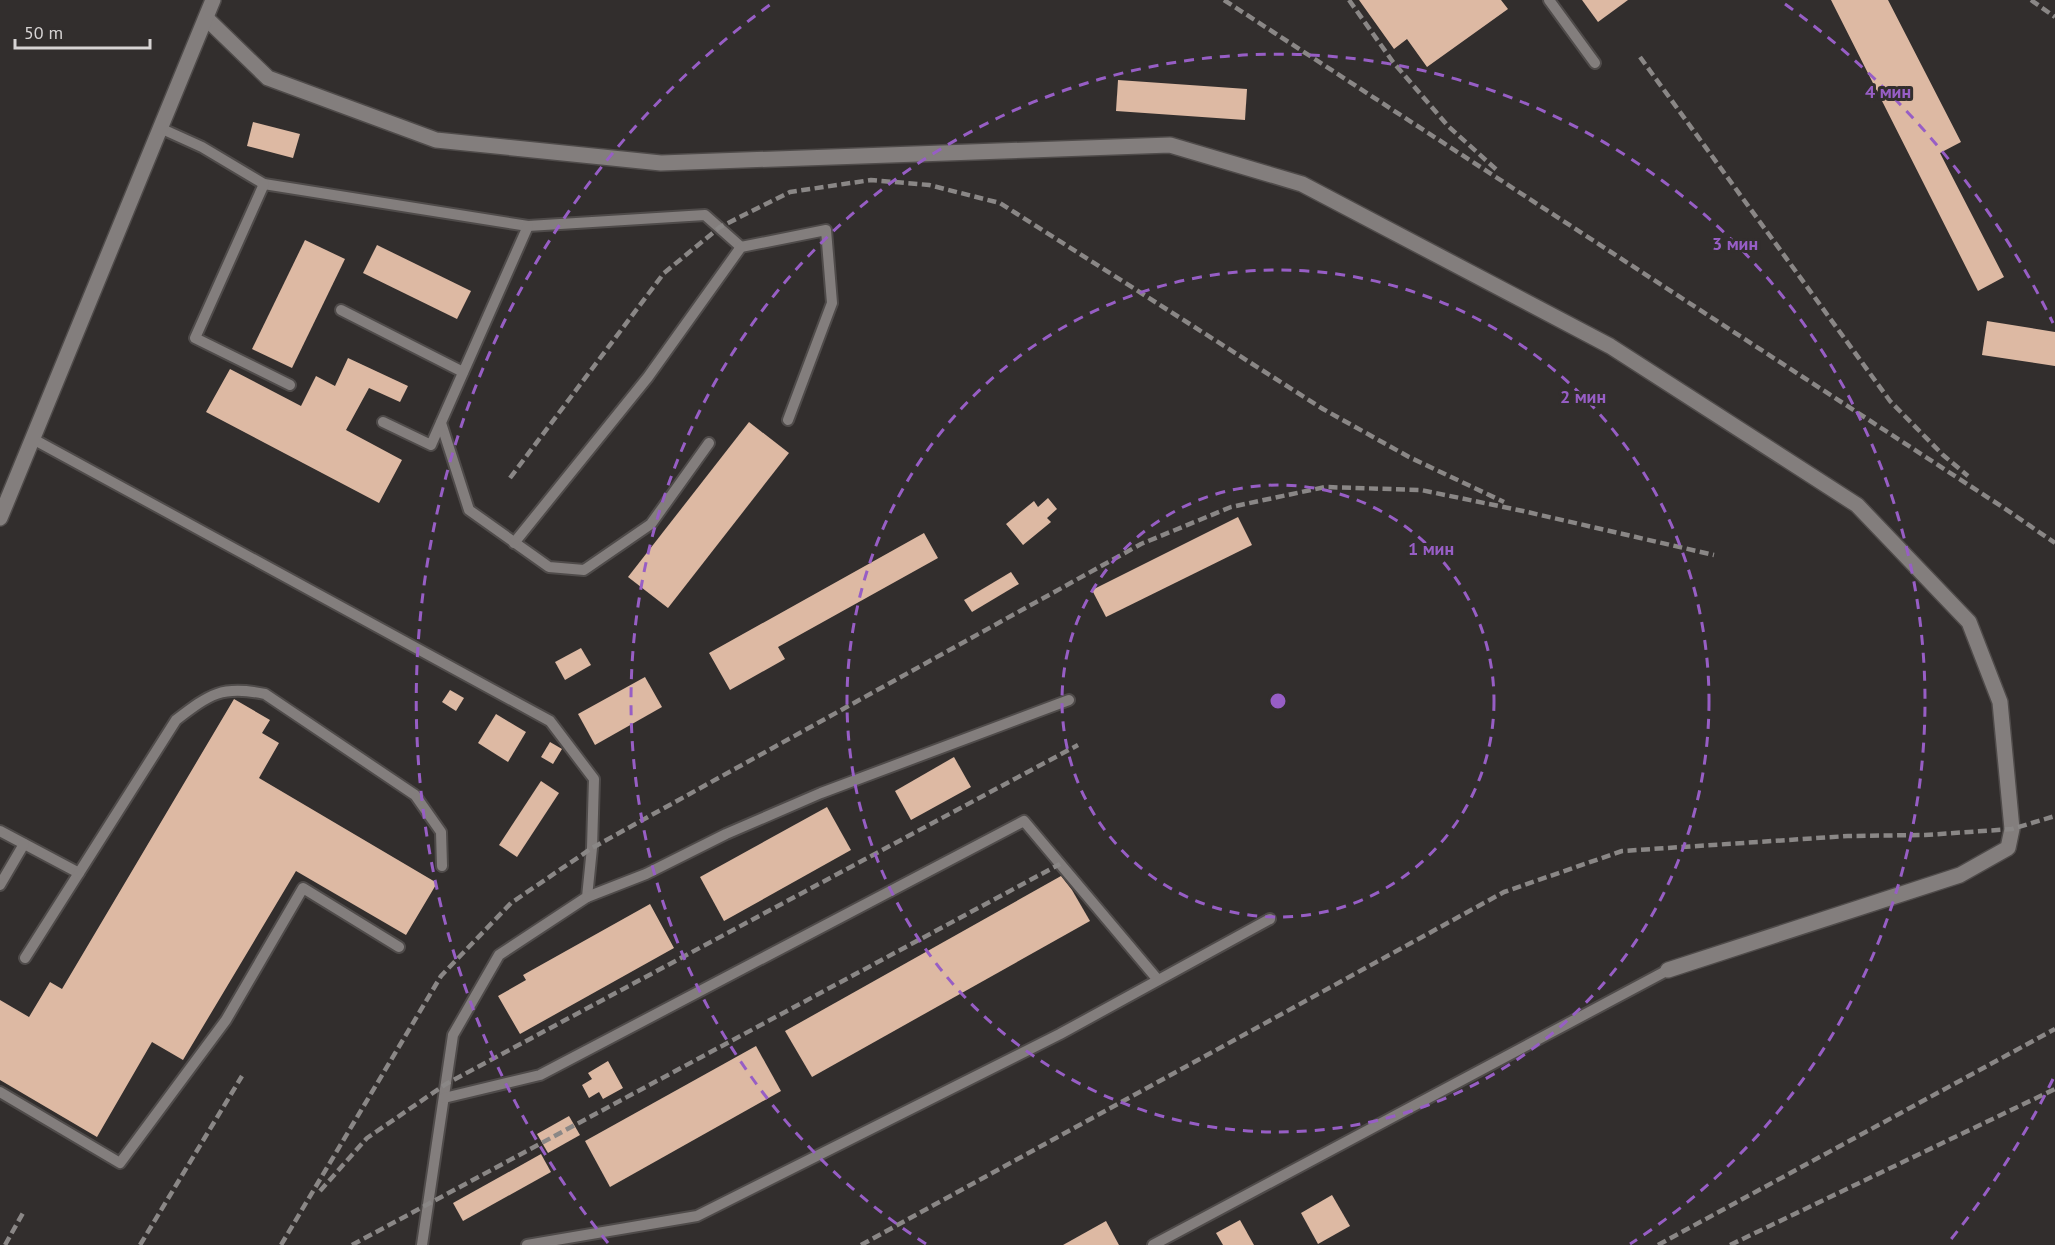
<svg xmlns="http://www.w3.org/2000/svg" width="2055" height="1245" viewBox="0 0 2055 1245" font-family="'PT Sans',sans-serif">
<rect width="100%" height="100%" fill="#322e2d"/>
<g fill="#ddb9a3">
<path d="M1359,0H1501L1508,9L1427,67L1407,39L1394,49Z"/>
<path d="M1582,0H1628L1598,22Z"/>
<path d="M1831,0H1888L1961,142L1940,153L2004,277L1978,291Z"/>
<path d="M1118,80L1247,89L1245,120L1116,111Z"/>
<path d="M253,122L300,134L293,158L247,146Z"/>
<path d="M305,240L345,259L292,368L252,349Z"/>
<path d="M377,245L471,291L457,319L363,273Z"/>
<path d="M1987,321L2055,332V366L1982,355Z"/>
<path d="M348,358L408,386L400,402L369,388L346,430L402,460L379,503L206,412L230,369L301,406L316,376L335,386Z"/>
<path d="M749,422L789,453L668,608L628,577Z"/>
<path d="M1048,498L1057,509L1047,518L1051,522L1023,545L1006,524L1034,501L1038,507Z"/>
<path d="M1238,517L1252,545L1106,617L1092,590Z"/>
<path d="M924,533L938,558L778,647L785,659L730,690L709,653Z"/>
<path d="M1011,572L1019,584L972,612L964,600Z"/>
<path d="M581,648L591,665L565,680L555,662Z"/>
<path d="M645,677L662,707L595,745L578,714Z"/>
<path d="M450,690L464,698L456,711L442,702Z"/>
<path d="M234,699L270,720L262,733L279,743L259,778L437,883L406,935L296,871L183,1060L152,1042L97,1137L0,1080V1000L29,1017L50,982L62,989Z"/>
<path d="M496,714L526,732L508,762L478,743Z"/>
<path d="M550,742L562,749L553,764L541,757Z"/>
<path d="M954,757L971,787L911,820L895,791Z"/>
<path d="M541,781L559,793L517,857L499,845Z"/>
<path d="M827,807L851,850L724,921L700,877Z"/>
<path d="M1061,876L1072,890L1090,921L812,1077L785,1031Z"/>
<path d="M650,904L674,948L520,1034L498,996L526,980L523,975Z"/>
<path d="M756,1046L781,1091L610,1187L585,1141Z"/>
<path d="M608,1061L623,1088L603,1099L599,1092L589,1098L582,1085L592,1079L588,1073Z"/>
<path d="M569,1116L580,1135L548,1153L537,1134Z"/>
<path d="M541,1154L551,1172L463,1221L453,1203Z"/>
<path d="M1332,1195L1350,1226L1318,1244L1301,1213Z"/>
<path d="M1240,1220L1254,1245H1223L1216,1233Z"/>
<path d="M1106,1221L1119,1245H1063Z"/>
</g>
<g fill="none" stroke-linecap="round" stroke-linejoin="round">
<defs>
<g id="service">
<path d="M1549,0L1595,63"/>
<path d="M160,128L202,147L264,184L528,226L705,215L741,247"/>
<path d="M264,184L195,338L290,385"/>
<path d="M341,310L463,372"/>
<path d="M383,422L431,445L528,226"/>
<path d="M441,423L469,510L549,567L584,570L651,524L709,443"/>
<path d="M33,439L550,721L594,779L592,848L587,897L499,955L453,1035L422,1245"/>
<path d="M514,543L648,377L741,247L826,230L832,303L788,420"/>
<path d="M0,831L79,873"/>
<path d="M0,885L24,844"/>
<path d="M587,897L646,874L726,834L821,793L1069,700"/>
<path d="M25,958L176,720C210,694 222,685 265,694L415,795L441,832L442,866"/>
<path d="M0,1092L120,1163L226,1020L303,888L399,947"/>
<path d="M444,1098L540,1075L1024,821L1158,980"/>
<path d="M527,1245L697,1216L1060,1034L1270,919"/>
<path d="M1153,1245L1668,970"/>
</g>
<g id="minor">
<path d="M206,18L268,78L436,140L661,163L1170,145L1302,184L1610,346L1857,505L1969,622L2000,702L2012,829L2008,848L1960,875L1668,970"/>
<path d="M0,518L213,0"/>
</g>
</defs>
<use href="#service" stroke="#4f4b4a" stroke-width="14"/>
<use href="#minor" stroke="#4f4b4a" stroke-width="18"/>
<use href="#service" stroke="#837e7d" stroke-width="10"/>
<use href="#minor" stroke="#837e7d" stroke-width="15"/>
<g stroke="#8a8786" stroke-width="4.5" stroke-dasharray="9 4.5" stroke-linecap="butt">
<path d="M1224,0L2004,508L2055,543"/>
<path d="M1349,0L1393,62L1448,126L1499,172"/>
<path d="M2031,0L2055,17"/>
<path d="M1640,57L1890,401L1943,455L1968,476"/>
<path d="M510,478L664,273L720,227L790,192L871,180L929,185L1000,203L1323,409L1409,457L1504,502"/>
<path d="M320,1191L367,1138L446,1084L1078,745"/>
<path d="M5,1245L23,1213"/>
<path d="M140,1245L242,1076"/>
<path d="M281,1245L441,976L511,903L592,848L1141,544L1231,507L1325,487L1421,490L1523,511L1714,555"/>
<path d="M352,1245L1060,864"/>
<path d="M861,1245L1504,892L1622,851L1848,836L1925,835L2012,829L2055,816"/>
<path d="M1658,1245L2055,1029"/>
<path d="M1730,1245L2055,1089"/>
</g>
</g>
<g fill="none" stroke="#975ec5" stroke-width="3" stroke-dasharray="10 8">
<circle cx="1278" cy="701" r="216"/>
<circle cx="1278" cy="701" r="431"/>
<path d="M926 1244A647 647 0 1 1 1630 1244"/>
<path d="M2053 1079A862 862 0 0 1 1948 1243M608 1243A862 862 0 0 1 771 4M1785 4A862 862 0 0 1 2053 323"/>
</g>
<circle cx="1278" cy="701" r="9" fill="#975ec5" stroke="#322e2d" stroke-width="3"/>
<g font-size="18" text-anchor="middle" font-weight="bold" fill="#975ec5" stroke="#322e2d" stroke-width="6" stroke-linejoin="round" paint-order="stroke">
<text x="1888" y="98">4 мин</text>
<text x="1735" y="250">3 мин</text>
<text x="1583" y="403">2 мин</text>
<text x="1431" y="555">1 мин</text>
</g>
<path d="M15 39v9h135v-9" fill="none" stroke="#d7d4d4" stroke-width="3"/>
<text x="24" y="39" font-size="18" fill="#d7d4d4" stroke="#322e2d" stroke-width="4.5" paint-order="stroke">50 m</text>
</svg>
